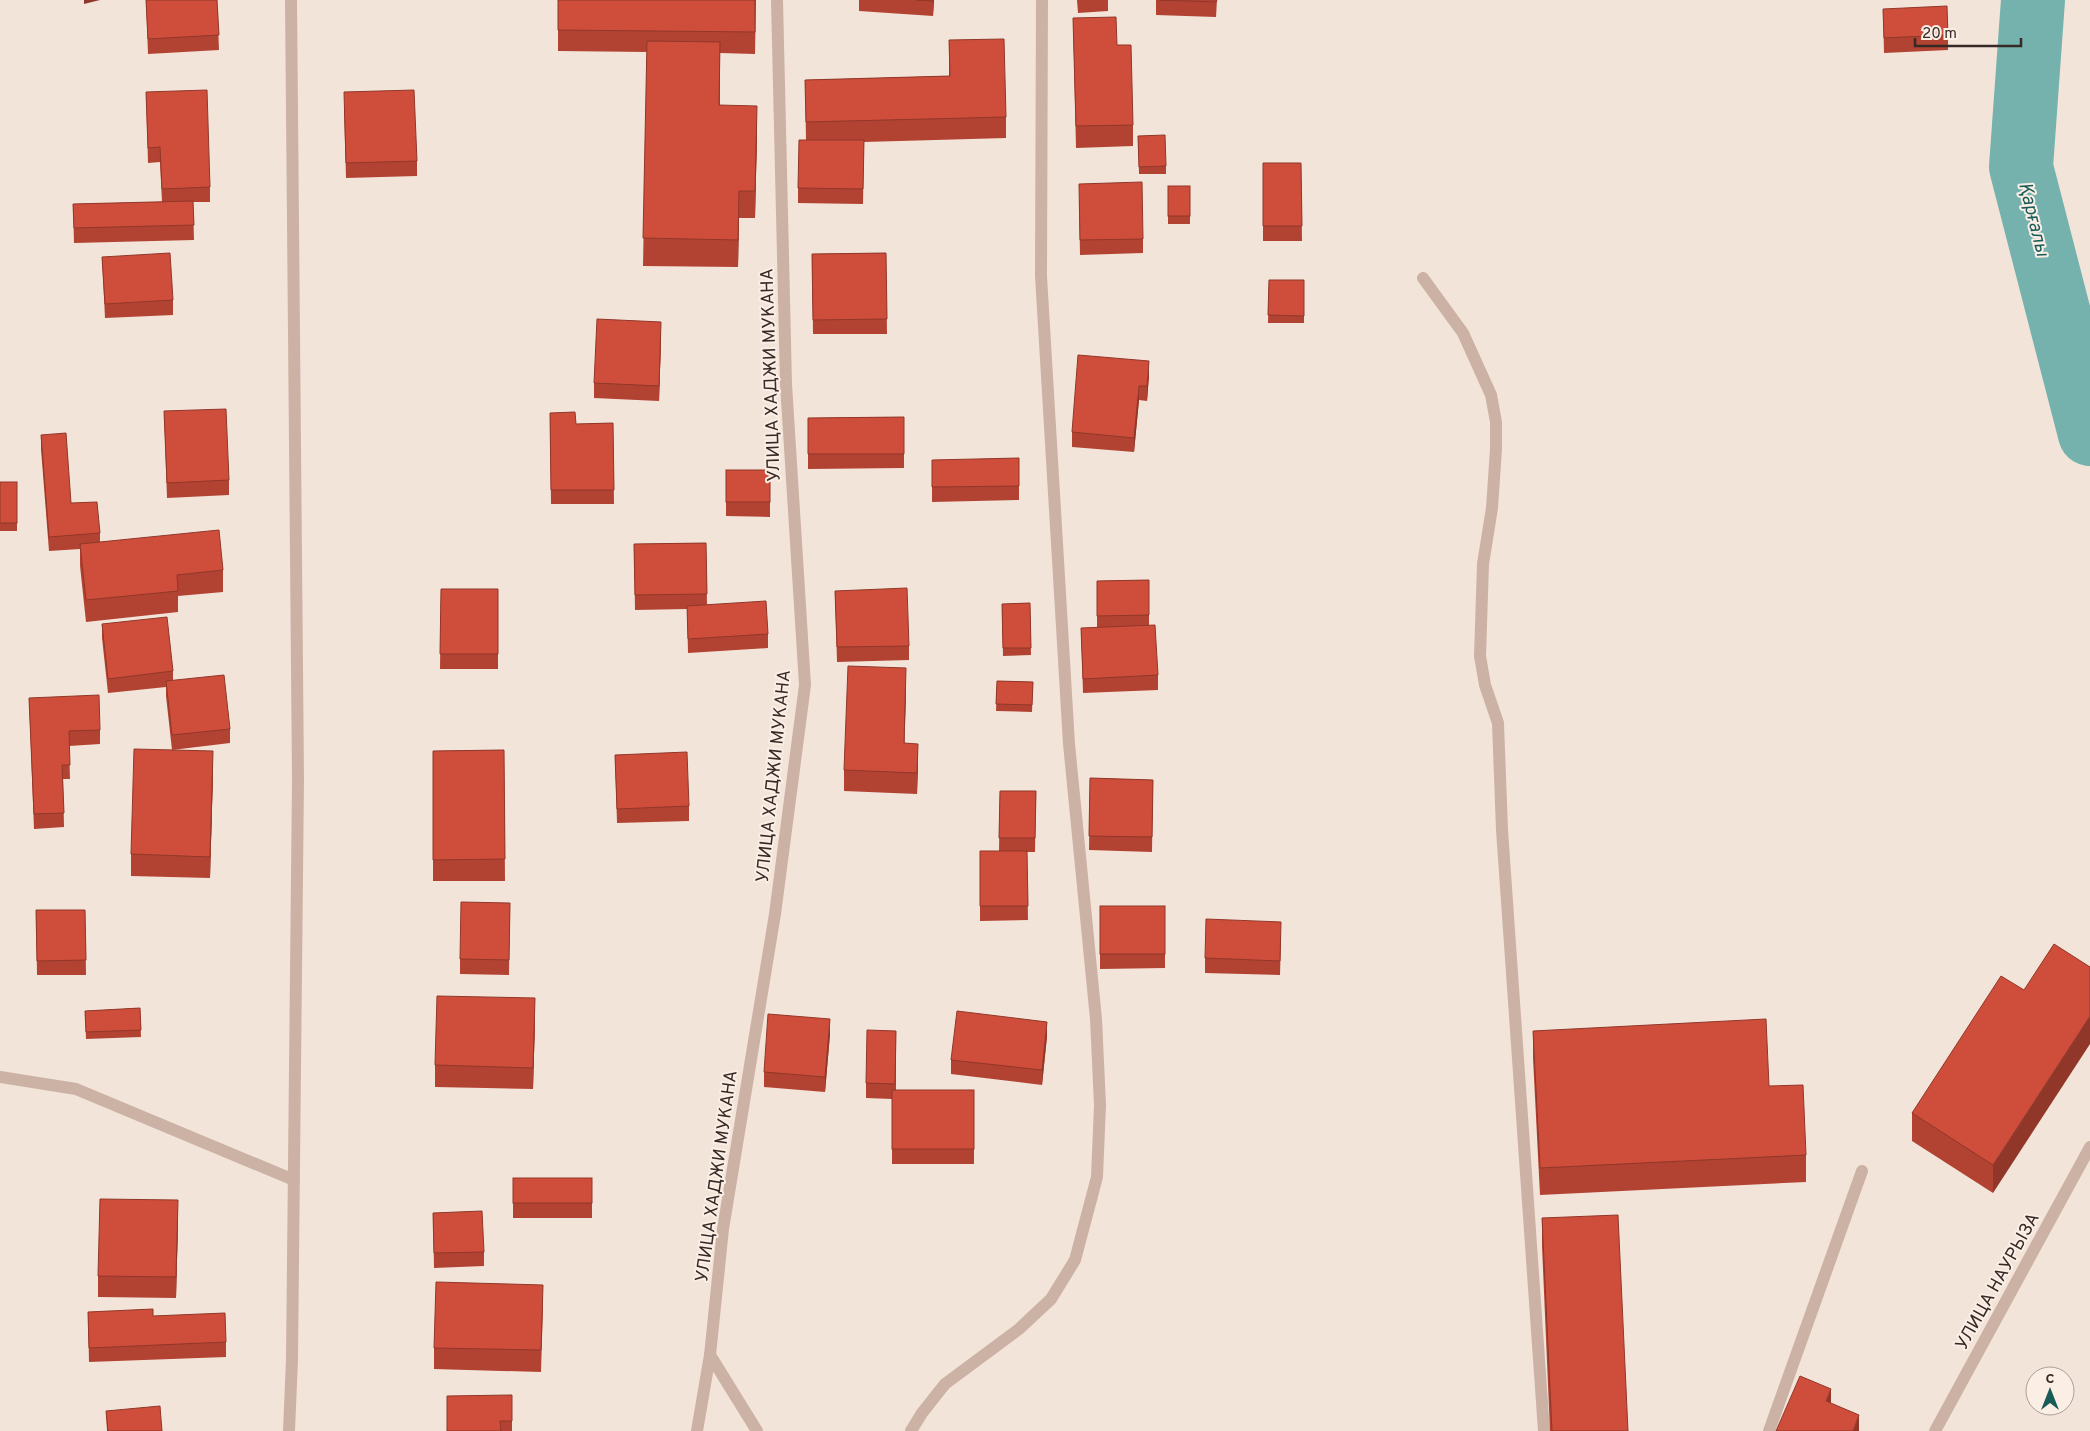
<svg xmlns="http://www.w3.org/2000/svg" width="2090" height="1431" viewBox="0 0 2090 1431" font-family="Overpass,sans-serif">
<rect width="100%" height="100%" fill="#f3e4d9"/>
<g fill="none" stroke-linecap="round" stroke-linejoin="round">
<path stroke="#75b2ae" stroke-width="64" d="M2033,0L2021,167L2090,434"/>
<g stroke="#ccb2a4" stroke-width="12">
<path d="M1423,278L1463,333L1491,395L1496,422V449L1492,508L1483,564L1480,656L1485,685L1498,723L1502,830L1544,1431"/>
<path d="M1769,1431L1862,1171"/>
</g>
<g stroke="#ccb2a4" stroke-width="12">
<path d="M0,1077L76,1089L294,1180"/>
<path d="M710,1355L757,1431"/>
<path d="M289,1431L292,1359L298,779L291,0"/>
<path d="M697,1431L710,1355L723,1229L775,914L805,685L786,384L777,0"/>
<path d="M911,1431L922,1413L945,1384L1019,1329L1051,1299L1075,1260L1097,1177L1100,1105L1096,1019L1069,744L1041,276L1042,0"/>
<path d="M1935,1431L2090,1147"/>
</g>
</g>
<g fill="#b24333">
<path d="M146,0H217L219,50L148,54Z"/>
<path d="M558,0H756L755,54L720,53V105L757,134L755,218H739L738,267L643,266L647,52L558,51Z"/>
<path d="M859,0H934L933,16L859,11Z"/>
<path d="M1077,0H1108V11L1078,13Z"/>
<path d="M1156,0H1217L1216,17L1156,15Z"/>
<path d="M1883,9L1948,35V50L1884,53Z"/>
<path d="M1073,18L1117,45L1133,125V146L1076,148Z"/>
<path d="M949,40L1006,117V138L864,142L863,204L798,203V188L806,140L805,80L949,76Z"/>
<path d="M146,92L210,187V202H193L194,240L74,243L73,204L162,202L160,162L148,163Z"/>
<path d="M344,106L417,161V176L346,178Z"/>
<path d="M1138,136L1166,166V174H1139Z"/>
<path d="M1263,163H1301L1302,241H1263Z"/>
<rect x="1168" y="186" width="22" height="38"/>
<path d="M1079,199L1143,239V253L1080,255Z"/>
<path d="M886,253L887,334H813L812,254Z"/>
<path d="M102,257L173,300V315L105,318Z"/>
<path d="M1269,280H1304V323H1268Z"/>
<path d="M661,337L659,401L594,398V383Z"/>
<path d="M1149,375L1147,401L1139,400L1134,452L1072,447V432Z"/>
<path d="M164,411L229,480V495L167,498Z"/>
<path d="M550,413L576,424L613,423L614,504H551Z"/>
<path d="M904,417V468L808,469V418Z"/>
<path d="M41,435L71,503L100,533V542L223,570V592L178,596V612L86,622L80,566V549L49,551L41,449Z"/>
<path d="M932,460L1019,486V500L932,502Z"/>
<path d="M726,470H770V517L726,516Z"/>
<rect x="0" y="482" width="17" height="49"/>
<path d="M706,543L707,605L768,634V648L688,653L687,609L635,610L634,544Z"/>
<path d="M1149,580V625L1158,675V690L1083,693L1081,628H1097V581Z"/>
<path d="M441,589H498V669H440Z"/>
<path d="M835,591L909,646V660L837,662Z"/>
<path d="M1030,603L1031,655L1003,656L1002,604Z"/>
<path d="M102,624L173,671V680L230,729V743L172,750L166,696V687L108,693L102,638Z"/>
<path d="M997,681L1033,682L1032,712L996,711Z"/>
<path d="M906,689L904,743L918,765L917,794L844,791V770Z"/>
<path d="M29,698L100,730V744L69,746L70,779H63L64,827L34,829Z"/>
<path d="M504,750L505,881H433V751Z"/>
<path d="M615,755L689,806V821L617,823Z"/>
<path d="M213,773L210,878L131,876V854Z"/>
<path d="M1090,778L1153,780L1152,852L1089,850Z"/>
<path d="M1000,791H1036L1035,852H1027L1028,920L980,921V851H999Z"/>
<path d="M510,903L509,975L460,974V959Z"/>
<path d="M1100,906H1165V968L1100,969Z"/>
<path d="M36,910H85L86,975H37Z"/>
<path d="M1281,937L1280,975L1205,973V958Z"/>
<path d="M2024,990L1993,1193L1912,1141V1113Z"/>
<path d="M140,1008L141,1037L86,1039L85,1011Z"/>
<path d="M535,1020L533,1089L435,1087V1065Z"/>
<path d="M896,1031V1090H974V1164H892V1099L866,1098V1083Z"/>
<path d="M1533,1031L1769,1086L1806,1155V1182L1540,1195L1533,1058Z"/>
<path d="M830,1034L825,1092L764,1087V1072Z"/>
<path d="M1047,1036L1042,1085L951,1074V1060Z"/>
<rect x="513" y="1178" width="79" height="40"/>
<path d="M433,1213L484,1252V1266L434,1268Z"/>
<path d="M1542,1218L1628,1431H1550L1542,1246Z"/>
<path d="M178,1222L176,1298L98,1297V1276Z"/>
<path d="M543,1306L541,1372L434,1369V1348Z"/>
<path d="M88,1312L153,1316L226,1342V1357L89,1362Z"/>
<path d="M512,1395V1431H447Z"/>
<path d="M106,1411L162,1431H107Z"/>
</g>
<g fill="#913729">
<path d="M84,0H100L84,4Z"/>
<path d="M933,0H934L933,16Z"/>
<path d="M757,106V134L755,218V191Z"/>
<path d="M739,191V218L738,267V240Z"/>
<path d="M661,322V337L659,401V386Z"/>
<path d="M1149,361V375L1147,401V386Z"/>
<path d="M1139,386V400L1134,452V438Z"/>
<path d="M906,668V689L904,765V743Z"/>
<path d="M918,744V765L917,794V773Z"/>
<path d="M213,751V773L210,878V857Z"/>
<path d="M535,998V1020L533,1089V1068Z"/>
<path d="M2090,1016V1044L1993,1193V1165Z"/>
<path d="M830,1019V1034L825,1092V1077Z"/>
<path d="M1047,1022V1036L1042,1085V1070Z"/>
<path d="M178,1200V1222L176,1298V1277Z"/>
<path d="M1831,1389V1404L1826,1401Z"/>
<path d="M1859,1415V1431H1853Z"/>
</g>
<g fill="#cf4e3b" stroke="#913729">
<path d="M146,0H217L219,35L148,39Z"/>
<path d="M558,0H755V32L558,30Z"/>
<path d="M916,0H933V1Z"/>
<path d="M1159,0H1217L1216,2Z"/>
<path d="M1947,6L1948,35L1884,38L1883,9Z"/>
<path d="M1116,17L1117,45H1131L1133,125L1076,126L1073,18Z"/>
<path d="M1004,39L1006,117L806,122L805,80L950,76L949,40Z"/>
<path d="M647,41L720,42L719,105L757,106L755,191H739L738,240L643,238Z"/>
<path d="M207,90L210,187L162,189L160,147L148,148L146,92Z"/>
<path d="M414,90L417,161L346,163L344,92Z"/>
<path d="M1165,135L1166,166L1139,167L1138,136Z"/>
<path d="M799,140H864L863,189L798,188Z"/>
<path d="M1263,163H1301L1302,226H1263Z"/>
<path d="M1142,182L1143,239L1080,240L1079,184Z"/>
<rect x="1168" y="186" width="22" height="30"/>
<path d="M193,201L194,225L74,228L73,204Z"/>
<path d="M170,253L173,300L105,304L102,257Z"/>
<path d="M886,253L887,319L813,320L812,254Z"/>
<path d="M1269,280H1304V316L1268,315Z"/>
<path d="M597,319L661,322L659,386L594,383Z"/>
<path d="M1078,355L1149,361L1147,386H1139L1134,438L1072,432Z"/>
<path d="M226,409L229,480L167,483L164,411Z"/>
<path d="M575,412L576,424L613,423L614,490H551L550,413Z"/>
<path d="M904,417V454H808V418Z"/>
<path d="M66,433L71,503L97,502L100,533L49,537L41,435Z"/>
<path d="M1019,458V486L932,487V460Z"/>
<rect x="726" y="470" width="44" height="32"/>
<rect x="0" y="482" width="17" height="41"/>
<path d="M219,530L223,570L177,575L178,591L86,600L80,544Z"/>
<path d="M706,543L707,594L635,595L634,544Z"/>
<path d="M1149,580V615L1097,616V581Z"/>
<path d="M907,588L909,646L837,647L835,591Z"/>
<path d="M441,589H498V654H440Z"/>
<path d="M766,601L768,634L688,639L687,606Z"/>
<path d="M1030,603L1031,648H1003L1002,604Z"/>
<path d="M167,617L173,671L108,679L102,624Z"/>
<path d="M1155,625L1158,675L1083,679L1081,628Z"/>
<path d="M848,666L906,668L904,743L918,744L917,773L844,770Z"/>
<path d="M224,675L230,729L172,735L166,681Z"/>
<path d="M997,681L1033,682L1032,705L996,704Z"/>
<path d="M99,695L100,730L69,731L70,765H62L64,813L34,814L29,698Z"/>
<path d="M134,749L213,751L210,857L131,854Z"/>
<path d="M504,750L505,859L433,860V751Z"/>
<path d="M687,752L689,806L617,809L615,755Z"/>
<path d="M1090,778L1153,780L1152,837L1089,836Z"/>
<path d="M1000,791H1036L1035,838H999Z"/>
<path d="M980,851H1027L1028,906H980Z"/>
<path d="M461,902L510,903L509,960L460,959Z"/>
<rect x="1100" y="906" width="65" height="48"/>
<path d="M36,910H85L86,960L37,961Z"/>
<path d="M1206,919L1281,922L1280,961L1205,958Z"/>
<path d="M2054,944L2090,967V1016L1993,1165L1912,1113L2001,976L2024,990Z"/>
<path d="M437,996L535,998L533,1068L435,1065Z"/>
<path d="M140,1008L141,1030L86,1032L85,1011Z"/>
<path d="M957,1011L1047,1022L1042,1070L951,1060Z"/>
<path d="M768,1014L830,1019L825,1077L764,1072Z"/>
<path d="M1766,1019L1769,1086L1803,1085L1806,1155L1540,1168L1533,1031Z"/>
<path d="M867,1030L896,1031L895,1084L866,1083Z"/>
<rect x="892" y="1090" width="82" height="59"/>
<rect x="513" y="1178" width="79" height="25"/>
<path d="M100,1199L178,1200L176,1277L98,1276Z"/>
<path d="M482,1211L484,1252L434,1253L433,1213Z"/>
<path d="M1618,1215L1628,1431H1552L1542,1218Z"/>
<path d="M436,1282L543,1285L541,1350L434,1348Z"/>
<path d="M153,1309V1316L225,1313L226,1342L89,1348L88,1312Z"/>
<path d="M1800,1376L1831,1389L1826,1401L1859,1415L1853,1431H1776Z"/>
<path d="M512,1395V1421H500L501,1431H447V1396Z"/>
<path d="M160,1406L162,1431H108L106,1411Z"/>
</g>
<g text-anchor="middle" stroke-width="4" stroke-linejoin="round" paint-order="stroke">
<g font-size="18" fill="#372926" stroke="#faeee5">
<text transform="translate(770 375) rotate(-92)" y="6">УЛИЦА ХАДЖИ МУКАНА</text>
<text transform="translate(773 776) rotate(-84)" y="6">УЛИЦА ХАДЖИ МУКАНА</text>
<text transform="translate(716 1176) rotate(-82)" y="6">УЛИЦА ХАДЖИ МУКАНА</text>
<text transform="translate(1997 1281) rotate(-61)" y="6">УЛИЦА НАУРЫЗА</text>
</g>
<g font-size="19" font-style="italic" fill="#195b58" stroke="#faeee5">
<text transform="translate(2035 219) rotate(76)" y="7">Қарғалы</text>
</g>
</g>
<g transform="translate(2050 1391)"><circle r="24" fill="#faeee5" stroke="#ac9f99"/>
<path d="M0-4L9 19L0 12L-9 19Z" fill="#195b58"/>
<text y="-8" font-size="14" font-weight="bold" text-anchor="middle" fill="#372926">С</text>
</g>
<path d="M1915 38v8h106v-8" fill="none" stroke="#372926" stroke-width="2.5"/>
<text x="1922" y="38" font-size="15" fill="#372926" stroke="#faeee5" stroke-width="4" paint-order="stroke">20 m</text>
</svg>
